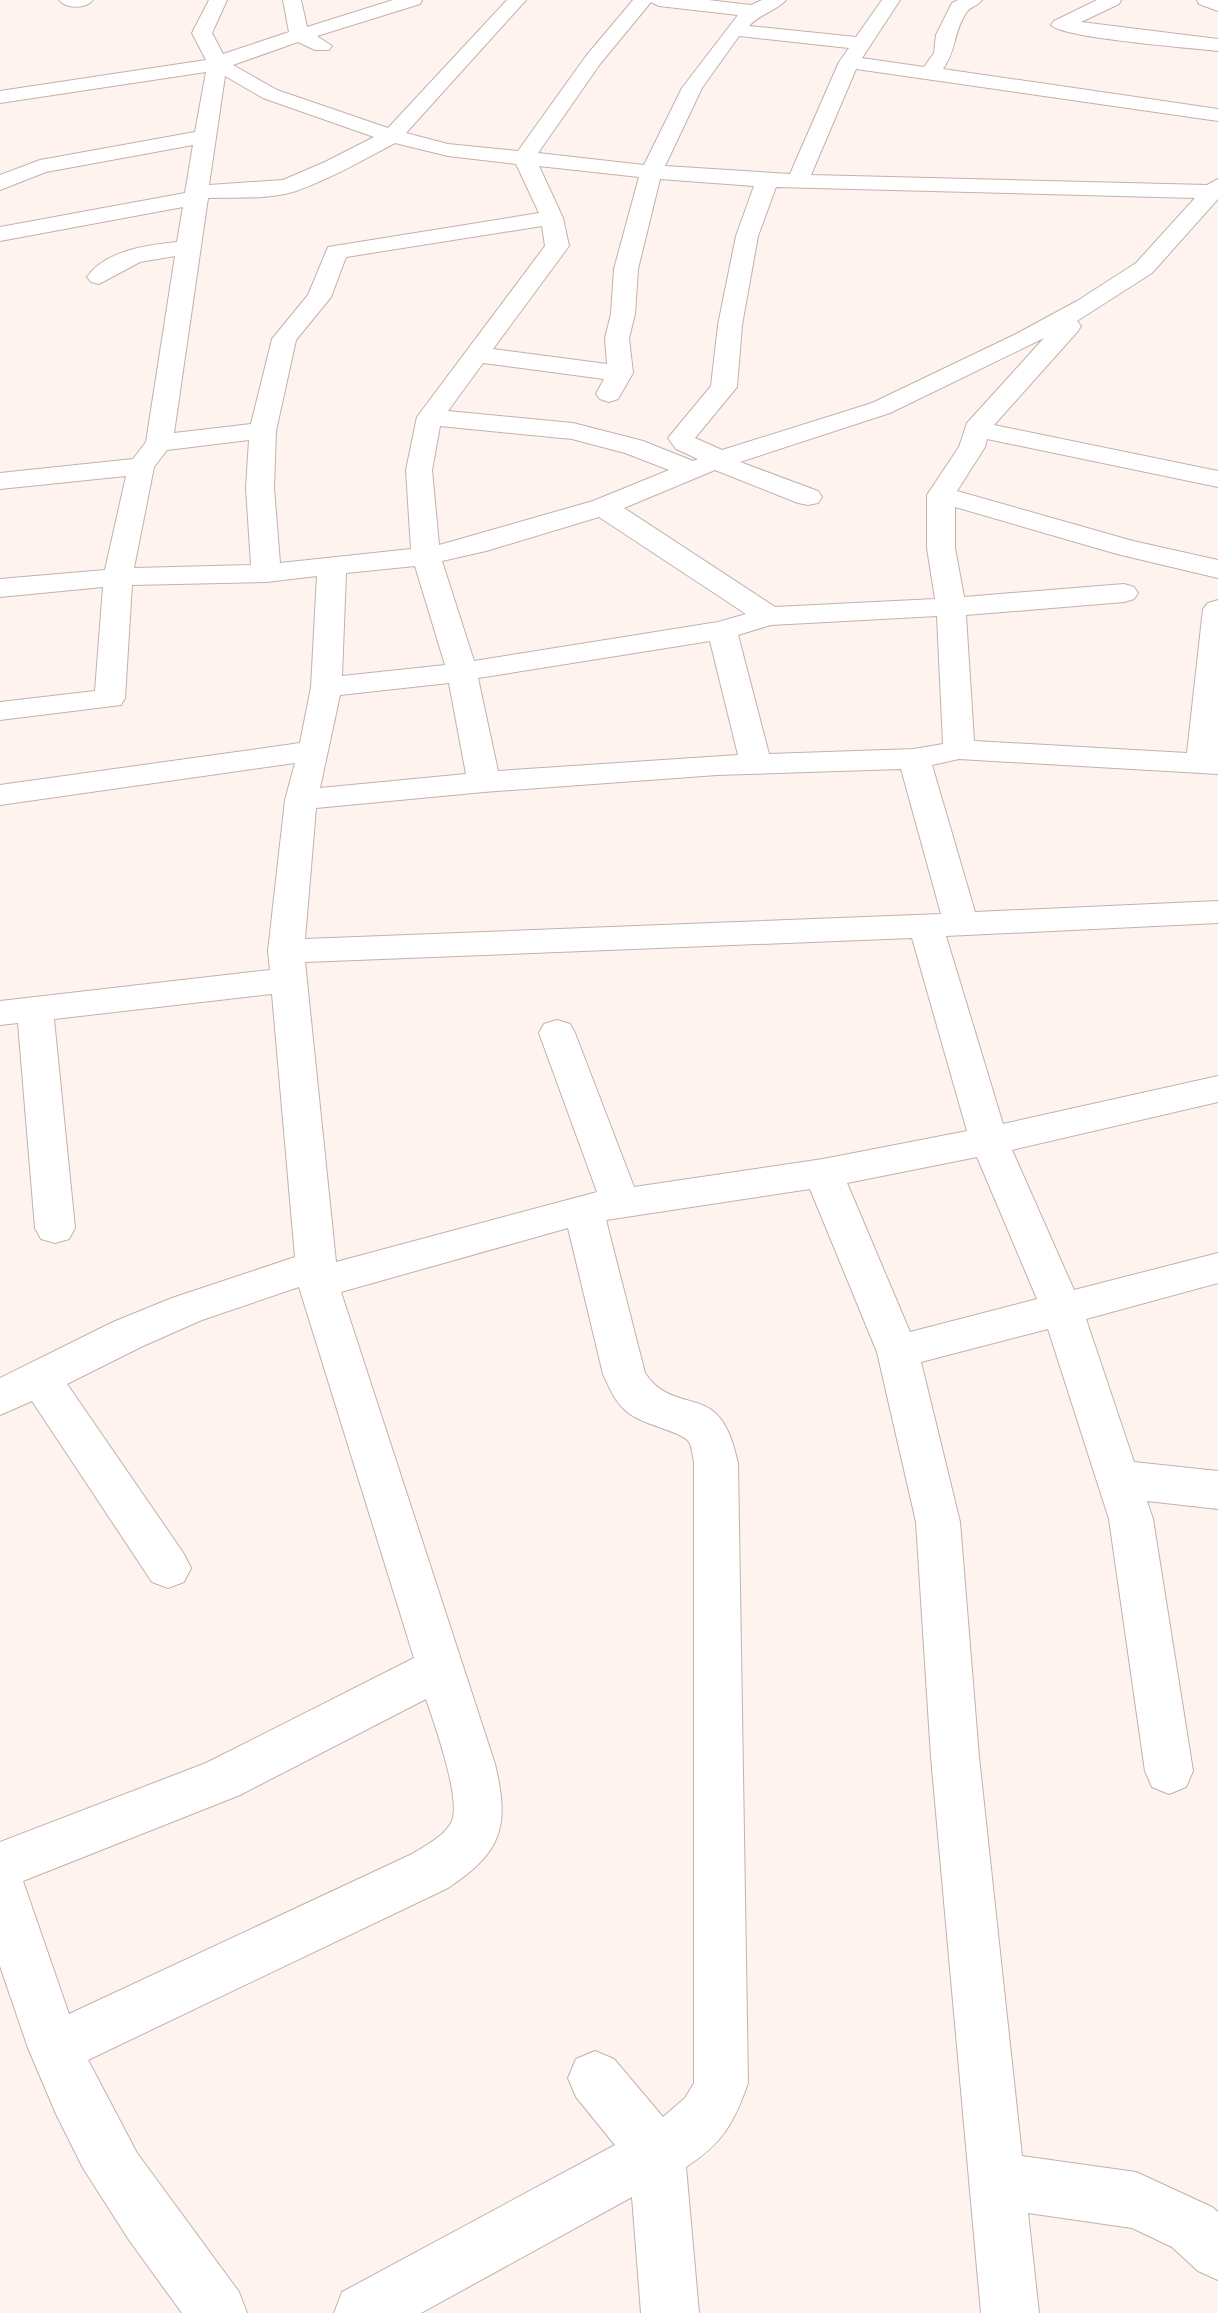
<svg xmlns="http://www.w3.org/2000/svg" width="1218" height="2313" viewBox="0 0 1218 2313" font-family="'PT Sans',sans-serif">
<rect width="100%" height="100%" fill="#fff3ef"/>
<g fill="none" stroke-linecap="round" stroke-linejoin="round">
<defs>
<g id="street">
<path d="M59,0H93C86,9 66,9 59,0Z"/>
<path d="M209,0H227L212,33L223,54L289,32L283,0H301L307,27L393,0H422L420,4L317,36L332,46L329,50H315L298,42L233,65L277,90L388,128L507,0H526L406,133L448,144L518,151L586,56L633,0H708L751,5L762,0H786C776,11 760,14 749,26L856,37L882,0H900L862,58L924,67L934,53L936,35L952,3L958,0H982C978,6 969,7 966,13C953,33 957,49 943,69L1218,109V121L856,69L811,175L1207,185L1218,179V199L1152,273L1077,321L1081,326L1078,331L994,425L1218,471V487L987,439L985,447L957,491L1133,541L1218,560V578L1117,554L955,507V548L964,597L1124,584L1134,587L1138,593L1134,599L1124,602L966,615L974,741L1187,753L1203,609L1208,603L1218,600V774L959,759L932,765L975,912L1218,901V923L946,936L1003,1124L1218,1076V1102L1012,1150L1074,1290L1218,1253V1283L1086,1319L1134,1462L1218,1471V1509L1147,1501L1153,1519L1193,1771L1186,1787L1169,1794L1152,1787L1145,1771L1109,1519L1048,1329L921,1362L960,1522L979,1757L1022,2156L1136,2172L1212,2207L1218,2212V2280L1198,2271L1172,2247L1132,2228L1028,2213L1039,2313H981L931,1757L916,1522L877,1352L810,1189L606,1220L645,1373C667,1407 701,1394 719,1417C730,1430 734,1447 738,1463L748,2083C734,2123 723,2143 686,2167L699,2313H641L632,2197L421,2313H334L342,2292L615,2145L576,2097L568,2078L576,2059L595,2051L614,2059L663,2117L685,2098L694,2083V1463C693,1457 692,1447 689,1442C682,1431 641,1425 626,1411C615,1402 609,1387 603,1374L568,1228L341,1292L495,1764C510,1827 502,1852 448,1888L88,2060L137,2153L239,2292L247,2313H182L129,2240L83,2168L56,2114L28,2048L0,1966V1842L206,1763L414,1658L299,1287L202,1320L143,1346L67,1384L184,1554L191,1568L184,1582L168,1588L152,1582L32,1401L0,1415V1378L113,1322L172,1298L295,1257L272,994L54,1019L75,1228L69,1239L55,1243L41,1239L35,1228L18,1023L0,1025V1001L270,970L268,951L285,800L295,763L0,805V785L300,743L311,687L317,576L266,582L132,585L125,698L121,705L0,720V702L95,691L103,587L0,597V579L105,570L126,476L0,489V473L133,459L146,442L175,256L140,262L99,284L91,282L87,277C106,250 148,245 177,242L183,207L0,241V227L185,193L193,145L46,172L0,190V175L40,160L195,132L206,72L0,103V91L206,60L192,33ZM651,2L659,6L738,15L682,88L644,165L538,153L600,64ZM739,36L849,48L839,62L790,174L665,166L702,88ZM225,76L263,98L374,137L325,162L283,180L209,185ZM395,143L448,156L516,164L539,213L328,247L308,295L272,339L251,424L174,433L208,198C236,197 268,200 296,191C330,179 363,160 395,143ZM539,166L639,177L614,269L611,314L605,338L607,364L493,349L569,246L563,218ZM660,179L754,186L736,236L718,325L711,386L668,438L676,449L698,459L693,461L643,441L573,423L448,411L483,363L604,379L596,394L600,399L609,402L618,399L633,373L629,338L635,314L638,269ZM776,187L1195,198L1136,263L1077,301L1014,335L872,403L722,450L695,438L737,387L742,325L758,236ZM542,226L545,246L417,417L406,470L411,549L280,563L274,488L276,431L296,340L331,297L346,257ZM1044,338L967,423L959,447L927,495V548L935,599L775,607L624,508L715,470L798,503L808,505L818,503L822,497L818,491L740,462L890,413ZM440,426L572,439L625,453L669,470L593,501L439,545L432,470ZM249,440L246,488L251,565L134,568L154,467L167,450ZM599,517L746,614L718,622L474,661L442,561L486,551ZM415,566L445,665L342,676L346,573ZM937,616L943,744L914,749L769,754L738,635L771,625ZM710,641L738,755L498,771L478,678ZM449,683L466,774L320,788L340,695ZM901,769L941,914L305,939L316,808L484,792L717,775ZM912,938L967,1131L823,1159L634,1187L575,1033L570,1024L557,1020L544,1024L539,1033L597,1192L336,1262L305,962ZM977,1157L1037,1299L910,1332L847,1183ZM426,1699C434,1723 463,1803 451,1823C443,1837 425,1846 412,1854L69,2014L23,1881L240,1795Z"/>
<path d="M1097,0H1121L1119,4L1081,22L1218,39V51C1193,48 1062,38 1051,25L1054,21Z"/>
</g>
<path id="highway" d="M1197,0H1218V11L1199,4Z"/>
</defs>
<use href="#street" stroke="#c3b1ab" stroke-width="2"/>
<use href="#highway" stroke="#c3b1ab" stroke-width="2"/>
<use href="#street" fill="#fff" fill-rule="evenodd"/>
<use href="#highway" fill="#fff" fill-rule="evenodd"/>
</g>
</svg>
